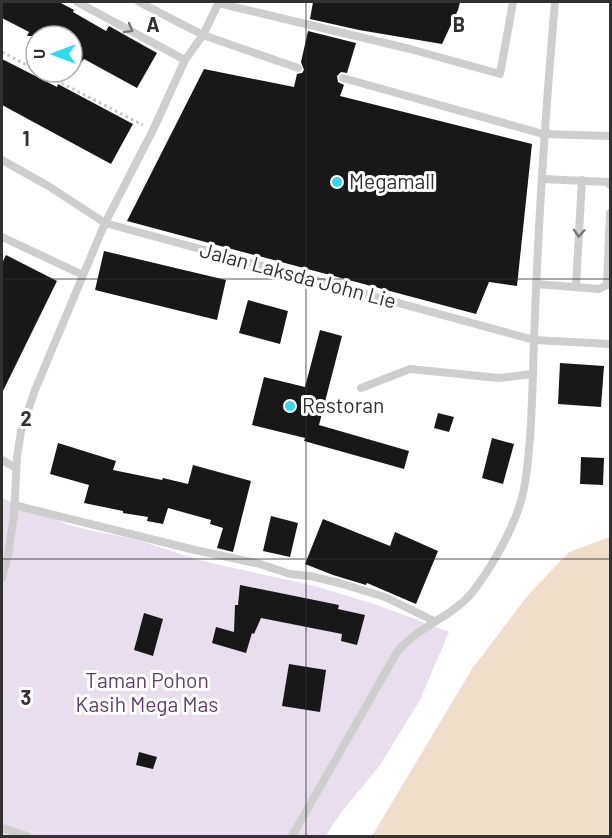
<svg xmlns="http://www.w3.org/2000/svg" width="612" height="838" viewBox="0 0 612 838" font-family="Barlow,sans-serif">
<rect width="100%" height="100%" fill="#fff"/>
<path fill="#e8deee" d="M2,498L72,526L141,541L202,561L315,586L380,606L449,632L420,700L380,765L340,814L326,836H2Z"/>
<path fill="#eedeca" d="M610,537V836H372L472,669L528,595L569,552Z"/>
<g fill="#181818">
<path d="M2,2H59L74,10L73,12L106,31L109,26L157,53L137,88L84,59L81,63L72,58V36H27L29,32L2,18Z"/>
<path d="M313,2H460L458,10L442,44L359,30L310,19Z"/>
<path d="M308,31L356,43L347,73L341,72L337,76L338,82L344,85L340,96L532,144L517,286L489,282L476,314L127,221L204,69L294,87L297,74L302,73L304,70L301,62Z"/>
<path d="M2,59L57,87L58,84L133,124L111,164L2,105Z"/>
<path d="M104,251L226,280L217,320L95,290Z"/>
<path d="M6,255L57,281L2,393V263Z"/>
<path d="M248,300L288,311L280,344L239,333Z"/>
<path d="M320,330L342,336L319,425L409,451L404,469L304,441L305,438L252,425L264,377L305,387Z"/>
<path d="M560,363L604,366L601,407L558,404Z"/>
<path d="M438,413L454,417L449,432L434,428Z"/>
<path d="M492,438L514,444L503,484L482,478Z"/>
<path d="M58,443L116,461L113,470L162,480L163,478L188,484L193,465L251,481L233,552L217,548L223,528L210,524L211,520L168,508L163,524L147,521L148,517L123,513V511L84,503L89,485L50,474Z"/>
<path d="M581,457L604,458L603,485L580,484Z"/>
<path d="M271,516L298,523L290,557L263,551Z"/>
<path d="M323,519L390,546L395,532L438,551L416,604L367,583L366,585L333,575L305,564Z"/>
<path d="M240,585L339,605L338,609L365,615L357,645L341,641L342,634L261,618L254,634L252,633L246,653L212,643L216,627L234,632L235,605H238Z"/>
<path d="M144,613L163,619L153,656L134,650Z"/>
<path d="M289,664L326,670L320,712L282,706Z"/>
<path d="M139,752L157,757L153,769L136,765Z"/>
</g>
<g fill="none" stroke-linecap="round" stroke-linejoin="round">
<g stroke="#cbcbcb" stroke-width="3" stroke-dasharray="3 3" stroke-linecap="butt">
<path d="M2,52L36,70"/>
<path d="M40,72L143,125"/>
</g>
<g stroke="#cecece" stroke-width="8">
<path d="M77,2L185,60"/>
<path d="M139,2L203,35L298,68"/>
<path d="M218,3L410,49L500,74L513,2"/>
<path d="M343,78L543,134L610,136"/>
<path d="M2,160L50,187L105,223L534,340L610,344"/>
<path d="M542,179L607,182L610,185"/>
<path d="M2,237L83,275"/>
<path d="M536,284L599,289L607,285L610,213"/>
<path d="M576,286L582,180"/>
<path d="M361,388L410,369L499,378L532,374"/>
<path d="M2,460L16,468"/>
<path d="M14,505L195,550L260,564L290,574L310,576L339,583L385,597L434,621"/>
<path d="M2,578L8,555L14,515L17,457L21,431L35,390L105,223L153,130L185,60L203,35L219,2"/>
<path d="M2,828L27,836"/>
<path d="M292,836L397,652C420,624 457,616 477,586C494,563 513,529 521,501C527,481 528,459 530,438C533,397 533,356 535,315C539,210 546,106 555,2"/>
</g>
</g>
<defs><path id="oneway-chevron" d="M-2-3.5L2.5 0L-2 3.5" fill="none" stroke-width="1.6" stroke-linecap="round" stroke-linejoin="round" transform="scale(1.5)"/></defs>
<g stroke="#787878">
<use href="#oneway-chevron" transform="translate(129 29) rotate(29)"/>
<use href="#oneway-chevron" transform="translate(579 233) rotate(93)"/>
</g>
<path fill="none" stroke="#313131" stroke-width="1.5" stroke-opacity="0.55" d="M306,2V836M2,279H610M2,559H610"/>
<g fill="#2ddbed" stroke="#fff" stroke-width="2">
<circle cx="337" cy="182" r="6"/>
<circle cx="290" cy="406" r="6"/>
</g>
<g text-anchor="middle" stroke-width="6" stroke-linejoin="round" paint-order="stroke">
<g font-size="21" fill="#313131" stroke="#fff" text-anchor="start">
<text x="349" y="189">Megamall</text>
<text x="302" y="413">Restoran</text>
</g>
<g font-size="21" fill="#313131" stroke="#fff">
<text transform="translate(298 276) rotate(15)" y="7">Jalan Laksda John Lie</text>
</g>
<g font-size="21" fill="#5f3b6f" stroke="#fff">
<text x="147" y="688">Taman Pohon<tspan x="147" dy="24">Kasih Mega Mas</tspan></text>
</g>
</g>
<g font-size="20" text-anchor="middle" font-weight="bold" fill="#313131" stroke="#fff" stroke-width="6" stroke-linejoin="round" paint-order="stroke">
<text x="153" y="32">A</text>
<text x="459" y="32">B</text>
<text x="26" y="146">1</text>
<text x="26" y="426">2</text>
<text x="26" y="705">3</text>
</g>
<rect width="612" height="838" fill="none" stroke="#313131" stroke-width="6"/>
<g transform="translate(54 54) rotate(270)"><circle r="28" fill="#ffffff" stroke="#adadad" stroke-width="1.5"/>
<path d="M0-4.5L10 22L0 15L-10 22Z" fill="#2ddbed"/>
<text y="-9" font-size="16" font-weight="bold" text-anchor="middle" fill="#313131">U</text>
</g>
</svg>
